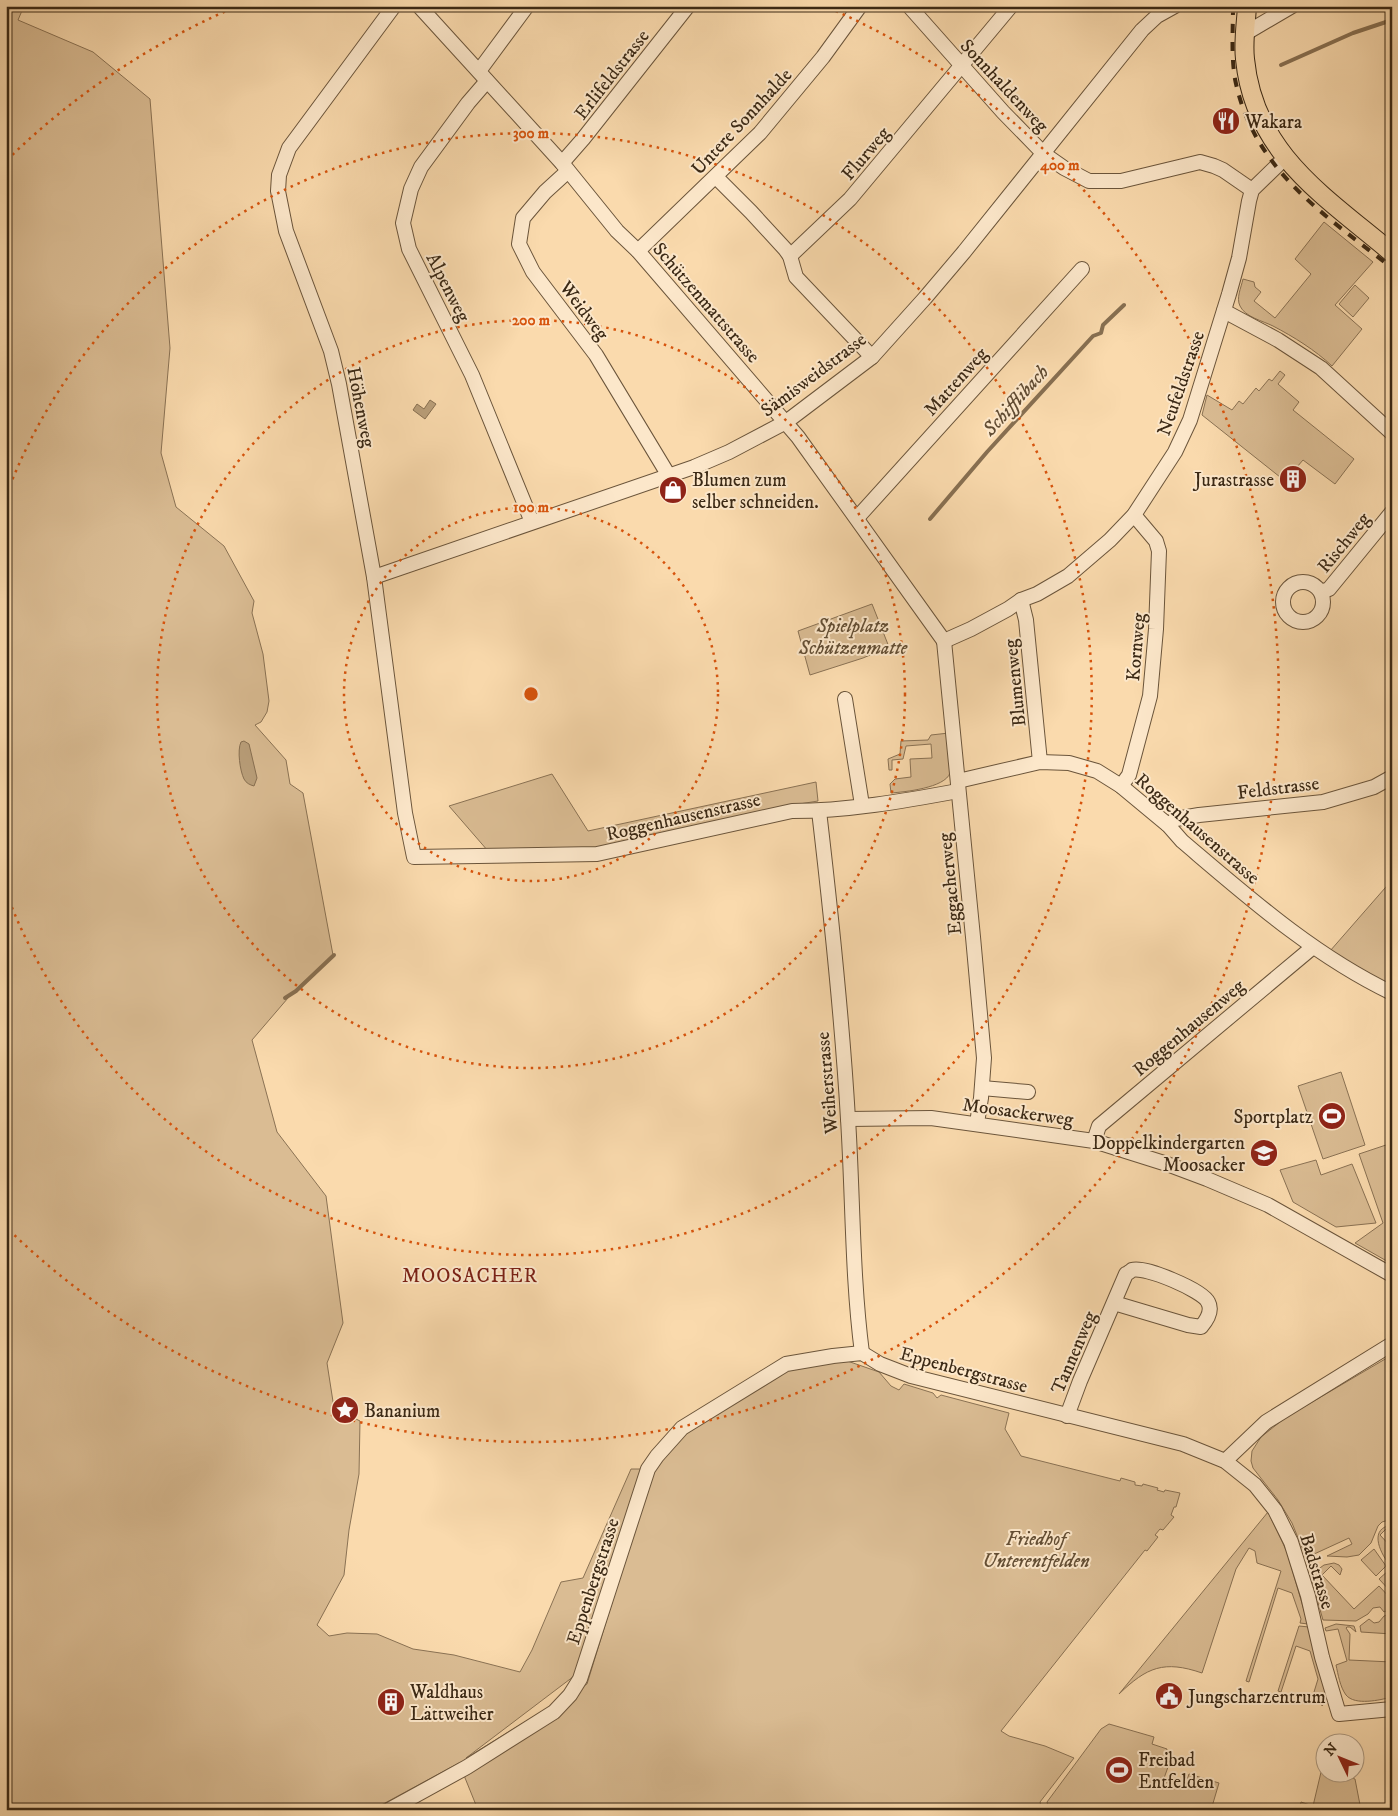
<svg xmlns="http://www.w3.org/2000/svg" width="1398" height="1816" viewBox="0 0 1398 1816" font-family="'IM FELL DW Pica',serif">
<rect width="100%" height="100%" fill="#fadaad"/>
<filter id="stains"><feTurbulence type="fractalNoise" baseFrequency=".004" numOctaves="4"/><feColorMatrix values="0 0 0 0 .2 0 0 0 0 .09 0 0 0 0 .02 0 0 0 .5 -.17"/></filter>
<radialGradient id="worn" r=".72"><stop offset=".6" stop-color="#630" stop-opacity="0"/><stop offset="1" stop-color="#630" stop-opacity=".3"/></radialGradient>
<g fill="#dabc93" stroke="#8a7254">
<path d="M6,6H24L18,20L93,52L150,99L170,348L161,453L176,507L224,546L254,601L252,613L263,654L269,701L267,712L261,722L255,725L286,760L290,784L303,793L333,955L294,991L252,1040L277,1132L326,1196L343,1323L327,1363L334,1408L360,1421L359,1474L349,1530L344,1575L317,1625L329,1636L347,1633L377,1634L413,1649L454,1655L520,1672L532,1650L561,1582L583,1578L631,1469H648L586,1667L466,1758L587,1684L657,1456L682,1428L786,1364L833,1356L879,1372L891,1386L899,1390L904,1384L933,1393L937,1398L941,1395L1009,1413L1005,1429L1021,1456L1120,1481L1121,1478L1135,1482V1485L1142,1486L1143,1484L1158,1488L1157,1490L1164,1492L1165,1490L1180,1493L1176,1507H1174L1171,1515L1174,1517L1163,1530L1160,1529L1155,1535L1158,1537L1147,1551L1145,1550L1001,1731L1009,1736L1045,1746L1074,1758L1040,1802L1042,1810H478L459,1763L372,1810H6Z"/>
<path d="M1324,222L1373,262L1335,305L1362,329L1332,366C1315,350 1294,337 1273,326C1263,321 1245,317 1240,306C1236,298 1241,288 1243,279L1254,282L1255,287L1261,292L1254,301L1275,318L1311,274L1295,259Z"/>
<path d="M1355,285L1369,298L1353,317L1339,304Z"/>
<path d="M1280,371L1285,375L1278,384L1299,402L1293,410L1354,459L1335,484L1303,460L1285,481L1202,415L1207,395L1232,410L1239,401L1243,404L1256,388L1259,391L1269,379L1272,381Z"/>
<path d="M872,604L889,647L863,658L810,675L798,631Z"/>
<path d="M949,733C949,744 952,764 950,773C945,788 904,792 891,793L890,784L895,779L911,777L910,759L932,758L931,744L906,746L903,759L892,760V770H889L888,759L900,754L901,741L928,740L931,735Z"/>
<path d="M552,774L588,831L816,782L818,801L793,805L603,848L488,851L449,806Z"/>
<path d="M1392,880V986L1330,951Z"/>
<path d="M1341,1072L1365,1145L1323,1159L1298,1086Z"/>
<path d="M1392,1143V1264L1355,1243L1383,1223L1359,1154Z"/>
<path d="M1316,1160L1321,1175L1352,1164L1376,1223L1336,1227L1293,1202L1280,1170Z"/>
<path d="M1392,1355V1480L1390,1481L1392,1486V1519L1382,1522L1378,1526L1371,1543L1359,1555L1347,1557L1327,1556L1352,1544L1349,1538L1312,1555H1305L1292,1523L1278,1500L1253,1468L1251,1461L1252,1451L1261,1437L1285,1418Z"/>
<path d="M1268,1512L1287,1552L1308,1624L1300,1623L1301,1619L1292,1593L1278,1588L1249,1682L1246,1681L1281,1571L1257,1563L1255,1551L1249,1548L1236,1569L1202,1673C1164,1660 1147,1667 1119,1694Z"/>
<path d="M1392,1525V1529L1389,1526L1380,1535L1392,1548V1561L1389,1564C1379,1551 1369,1528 1392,1525Z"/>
<path d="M1374,1549L1386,1566L1376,1576L1361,1560Z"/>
<path d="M1334,1563L1339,1565L1342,1569L1340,1575L1331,1566L1322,1575L1354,1609L1379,1586L1392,1600V1608L1384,1612L1380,1607L1373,1608L1368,1614L1356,1621L1323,1620L1310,1575L1324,1565Z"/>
<path d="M1389,1570L1392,1573V1593L1379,1579Z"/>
<path d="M1392,1613V1634L1361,1632L1360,1626L1369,1619L1374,1623L1379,1622L1384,1616Z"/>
<path d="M1336,1624L1354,1626L1356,1632L1350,1627H1347L1346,1628L1350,1634L1349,1660L1392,1662V1697C1380,1700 1355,1706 1346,1695C1340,1687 1338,1674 1336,1665L1347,1661L1338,1629L1326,1631L1325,1628Z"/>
<path d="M1299,1626L1309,1627L1328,1696L1322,1706L1321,1699L1314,1692L1318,1679L1310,1651L1296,1646L1281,1692L1278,1691Z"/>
<path d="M1109,1724L1154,1737L1152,1744L1167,1749L1163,1765L1168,1767L1163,1781L1184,1788L1189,1774L1219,1783L1211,1810H1049L1047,1802L1101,1729Z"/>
<path d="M1322,1768L1325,1769L1326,1774H1339L1355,1779L1361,1810H1299L1301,1802L1313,1806Z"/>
</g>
<g fill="#b99e79" stroke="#876f51">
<path d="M430,400L436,404L425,419L413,410L417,404L424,409Z"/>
<path d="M244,741L249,744L257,778L254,786C250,785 246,783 244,779C240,771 237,750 241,742Z"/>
</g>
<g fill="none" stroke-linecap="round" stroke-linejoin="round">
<g stroke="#876f51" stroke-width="4">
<path d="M1281,65L1353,33L1392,20"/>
<path d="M930,519L987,452L1093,336L1101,333L1103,325L1124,305"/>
<path d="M285,998L296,991L334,955"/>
</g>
<defs>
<g id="minor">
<path d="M394,6L289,148L279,175L278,191L286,231L331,351L339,384L374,577L405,813L414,857L597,854L792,811C847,811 904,801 958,791"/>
<path d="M419,6L562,163L617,231L638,251L798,437L944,641"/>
<path d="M909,6L1003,112L1044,154L1064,168L1089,181H1121L1200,162L1214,166L1223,170L1252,190"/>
<path d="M1246,33L1292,6"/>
<path d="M479,71L527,6"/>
<path d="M487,81L468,103L421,167L411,189L403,223L409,249L472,375L532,522"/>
<path d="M562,163L583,139L688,6"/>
<path d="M568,171L545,192L523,218L519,244L533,272L596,355L669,476"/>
<path d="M716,177L751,212L785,249L790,256L796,277L872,357"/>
<path d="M638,251L760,133L823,57L860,6"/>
<path d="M790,256L850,199L1011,6"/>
<path d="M1224,311L1278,340L1321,368L1392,433"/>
<path d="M857,518L1082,269"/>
<path d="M374,577L694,467L729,452L786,422L872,357L925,298L964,252L1142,30L1157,16L1175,6"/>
<circle cx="1303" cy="602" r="20"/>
<path d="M1321,592L1329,589L1392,512"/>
<path d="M1021,600L1026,620L1040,762"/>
<path d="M944,641L971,629L1008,609L1021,600L1037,594L1068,576L1110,540L1134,515L1175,452L1190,420L1229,294L1239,258L1249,201L1252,190L1285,158"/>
<path d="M944,641L973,937L984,1058L981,1098L977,1123"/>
<path d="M845,699L862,805"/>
<path d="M958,781L1040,762L1069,763L1097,771L1121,786L1168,825L1182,841C1248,897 1313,955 1392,993"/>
<path d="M1121,786L1129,775L1150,696L1156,629L1159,551L1156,541L1134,515"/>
<path d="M819,811C831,913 842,1016 848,1119C853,1197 852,1276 862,1353"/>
<path d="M1168,825L1176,819L1199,815L1323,802L1374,787L1392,777"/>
<path d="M982,1088L1028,1092"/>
<path d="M848,1119L931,1118L1094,1141L1167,1164L1207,1179L1268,1205L1392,1275"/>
<path d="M1094,1141L1099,1126L1313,947"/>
<path d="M1067,1416L1080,1381L1126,1274C1127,1274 1132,1270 1132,1270C1145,1266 1202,1290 1208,1302C1213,1311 1207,1320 1201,1327L1188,1325L1114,1303"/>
<path d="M1225,1461L1266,1422L1392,1344"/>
<path d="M389,1810L467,1767L554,1712L570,1695L580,1679L648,1469L657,1456L682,1428L786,1364L833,1356L862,1353L880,1364L911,1376L1183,1444L1225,1461L1255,1485L1275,1510L1291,1542L1308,1596L1322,1657L1339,1714L1392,1709"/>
</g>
<path id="major" d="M1247,6C1246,24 1243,42 1245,59C1254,154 1326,197 1392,253"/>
</defs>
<use href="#minor" stroke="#6b553b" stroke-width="16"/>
<use href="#major" stroke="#3b2915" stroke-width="20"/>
<use href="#minor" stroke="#fce7ca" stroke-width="14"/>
<use href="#major" stroke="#fadaad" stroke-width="18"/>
<path stroke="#3b2915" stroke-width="4" stroke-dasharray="9 9" stroke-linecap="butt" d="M1233,6C1233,30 1231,55 1235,79C1253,170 1324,214 1392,268"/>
</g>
<g fill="none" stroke="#d7540d" stroke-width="2.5" stroke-dasharray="2.5 5">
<circle cx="531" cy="694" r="187"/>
<circle cx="531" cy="694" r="374"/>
<path d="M7 493A561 561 0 1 1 7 895"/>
<path d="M7 160A748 748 0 0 1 233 8M829 8A748 748 0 1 1 7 1228"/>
</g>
<defs>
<symbol id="restaurant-disc" viewBox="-11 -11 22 22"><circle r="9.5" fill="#8f2418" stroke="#fce7ca"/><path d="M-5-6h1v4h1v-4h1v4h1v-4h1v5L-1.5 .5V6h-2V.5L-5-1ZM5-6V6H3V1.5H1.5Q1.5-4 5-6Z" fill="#fff"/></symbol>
<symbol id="building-disc" viewBox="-11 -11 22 22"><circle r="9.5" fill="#8f2418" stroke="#fce7ca"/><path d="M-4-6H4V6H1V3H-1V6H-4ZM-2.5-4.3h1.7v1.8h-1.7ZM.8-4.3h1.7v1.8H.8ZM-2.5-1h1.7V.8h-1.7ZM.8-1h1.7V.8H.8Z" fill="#fff"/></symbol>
<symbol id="shop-disc" viewBox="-11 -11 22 22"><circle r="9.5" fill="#8f2418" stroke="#fce7ca"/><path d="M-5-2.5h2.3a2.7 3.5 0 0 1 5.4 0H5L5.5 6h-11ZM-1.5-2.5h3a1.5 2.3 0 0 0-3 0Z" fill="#fff"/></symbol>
<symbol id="stadium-disc" viewBox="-11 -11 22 22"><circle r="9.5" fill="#8f2418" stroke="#fce7ca"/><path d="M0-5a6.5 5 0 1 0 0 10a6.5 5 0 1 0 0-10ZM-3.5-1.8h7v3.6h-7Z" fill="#fff"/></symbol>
<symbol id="school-disc" viewBox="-11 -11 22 22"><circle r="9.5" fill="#8f2418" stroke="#fce7ca"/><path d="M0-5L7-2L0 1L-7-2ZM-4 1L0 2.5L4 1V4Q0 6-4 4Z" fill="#fff"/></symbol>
<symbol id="sight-disc" viewBox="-11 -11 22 22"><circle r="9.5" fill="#8f2418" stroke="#fce7ca"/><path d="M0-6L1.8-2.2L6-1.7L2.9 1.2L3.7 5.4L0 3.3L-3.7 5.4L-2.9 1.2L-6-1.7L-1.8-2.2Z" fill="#fff"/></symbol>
<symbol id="civic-disc" viewBox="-11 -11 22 22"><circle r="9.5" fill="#8f2418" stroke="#fce7ca"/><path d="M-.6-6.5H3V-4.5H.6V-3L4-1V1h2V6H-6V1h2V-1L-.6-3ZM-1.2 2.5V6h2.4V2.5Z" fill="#fff"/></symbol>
</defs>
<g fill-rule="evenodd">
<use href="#restaurant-disc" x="1210" y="105" width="32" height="32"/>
<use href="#building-disc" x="1277" y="463" width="32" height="32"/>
<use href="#shop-disc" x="657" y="474" width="32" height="32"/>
<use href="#stadium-disc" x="1316" y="1100" width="32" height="32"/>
<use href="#school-disc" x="1248" y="1137" width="32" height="32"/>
<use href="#sight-disc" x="329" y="1394" width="32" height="32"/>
<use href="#civic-disc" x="1153" y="1680" width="32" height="32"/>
<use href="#building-disc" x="375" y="1686" width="32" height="32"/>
<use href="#stadium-disc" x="1103" y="1754" width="32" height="32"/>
</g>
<g text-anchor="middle" stroke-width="4" stroke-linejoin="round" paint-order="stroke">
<g font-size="19" fill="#3b2915" stroke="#fce7ca">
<text transform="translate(611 74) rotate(-52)" y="7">Erlifeldstrasse</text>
<text transform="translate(1005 85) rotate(47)" y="7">Sonnhaldenweg</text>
<text transform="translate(741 121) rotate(-47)" y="7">Untere Sonnhalde</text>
<text transform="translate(865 153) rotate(-50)" y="7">Flurweg</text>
<text transform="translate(449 287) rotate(63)" y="7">Alpenweg</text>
<text transform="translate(707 302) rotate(49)" y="7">Schützenmattstrasse</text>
<text transform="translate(585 310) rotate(53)" y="7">Weidweg</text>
<text transform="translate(813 374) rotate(-37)" y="7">Sämisweidstrasse</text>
<text transform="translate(955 381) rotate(-48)" y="7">Mattenweg</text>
<text transform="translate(1180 383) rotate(-71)" y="7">Neufeldstrasse</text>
<text transform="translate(362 407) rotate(79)" y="7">Höhenweg</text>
<text transform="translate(1343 542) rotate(-51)" y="7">Rischweg</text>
<text transform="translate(1135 647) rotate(-85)" y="7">Kornweg</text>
<text transform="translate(1014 683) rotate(-96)" y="7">Blumenweg</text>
<text transform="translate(1278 787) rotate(-7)" y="7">Feldstrasse</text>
<text transform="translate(683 816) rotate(-13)" y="7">Roggenhausenstrasse</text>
<text transform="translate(1198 828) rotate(41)" y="7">Roggenhausenstrasse</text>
<text transform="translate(949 884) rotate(-96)" y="7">Eggacherweg</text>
<text transform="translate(1188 1027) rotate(-40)" y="7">Roggenhausenweg</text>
<text transform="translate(826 1083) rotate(-95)" y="7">Weiherstrasse</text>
<text transform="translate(1018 1111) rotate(8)" y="7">Moosackerweg</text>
<text transform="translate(1073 1352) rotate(-67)" y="7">Tannenweg</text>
<text transform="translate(964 1369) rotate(15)" y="7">Eppenbergstrasse</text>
<text transform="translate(1318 1571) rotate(73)" y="7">Badstrasse</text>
<text transform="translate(592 1581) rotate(-72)" y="7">Eppenbergstrasse</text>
</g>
<g font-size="19" fill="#3b2915" stroke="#fce7ca" text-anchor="start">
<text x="1245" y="128">Wakara</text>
<text x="692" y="486">Blumen zum<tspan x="692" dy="22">selber schneiden.</tspan></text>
<text x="1274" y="486" text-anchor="end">Jurastrasse</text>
<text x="1313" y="1123" text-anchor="end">Sportplatz</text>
<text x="1245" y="1149" text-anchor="end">Doppelkindergarten<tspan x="1245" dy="22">Moosacker</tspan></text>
<text x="364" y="1417">Bananium</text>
<text x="410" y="1698">Waldhaus<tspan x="410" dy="22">Lättweiher</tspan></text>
<text x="1188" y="1703">Jungscharzentrum</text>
<text x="1138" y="1766">Freibad<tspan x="1138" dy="22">Entfelden</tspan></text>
</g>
<g font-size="19" font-style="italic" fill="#634e34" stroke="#fce7ca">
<text x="853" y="632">Spielplatz<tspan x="853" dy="22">Schützenmatte</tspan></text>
<text x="1036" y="1545">Friedhof<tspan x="1036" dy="22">Unterentfelden</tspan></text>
</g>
<g font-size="20" font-style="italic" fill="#614c33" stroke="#fce7ca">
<text transform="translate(1015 400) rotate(-48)" y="7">Schifflibach</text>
</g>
<g font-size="20" letter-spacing="1" fill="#7a1f14" stroke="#fce7ca">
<text x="470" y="1282">MOOSACHER</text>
</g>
</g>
<circle cx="531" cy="694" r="8" fill="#d7540d" stroke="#fce7ca" stroke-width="2.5"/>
<g font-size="15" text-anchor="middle" font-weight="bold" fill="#d7540d" stroke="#fce7ca" stroke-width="4" stroke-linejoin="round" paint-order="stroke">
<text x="531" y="138">300 m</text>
<text x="1060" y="170">400 m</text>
<text x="531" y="325">200 m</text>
<text x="531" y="512">100 m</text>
</g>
<rect width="1398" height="1816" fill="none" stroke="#fadaad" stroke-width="25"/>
<rect x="8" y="8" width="1383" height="1801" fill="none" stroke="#3b2915" stroke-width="2.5"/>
<rect x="12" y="12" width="1373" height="1791" fill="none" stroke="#3b2915"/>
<g transform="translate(1340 1758) rotate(313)"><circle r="24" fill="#fce7ca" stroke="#af9b82"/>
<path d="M0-4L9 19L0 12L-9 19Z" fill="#8f2418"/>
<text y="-8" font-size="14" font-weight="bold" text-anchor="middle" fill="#3b2915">N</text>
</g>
<rect width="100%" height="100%" filter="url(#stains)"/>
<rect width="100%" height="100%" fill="url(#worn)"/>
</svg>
